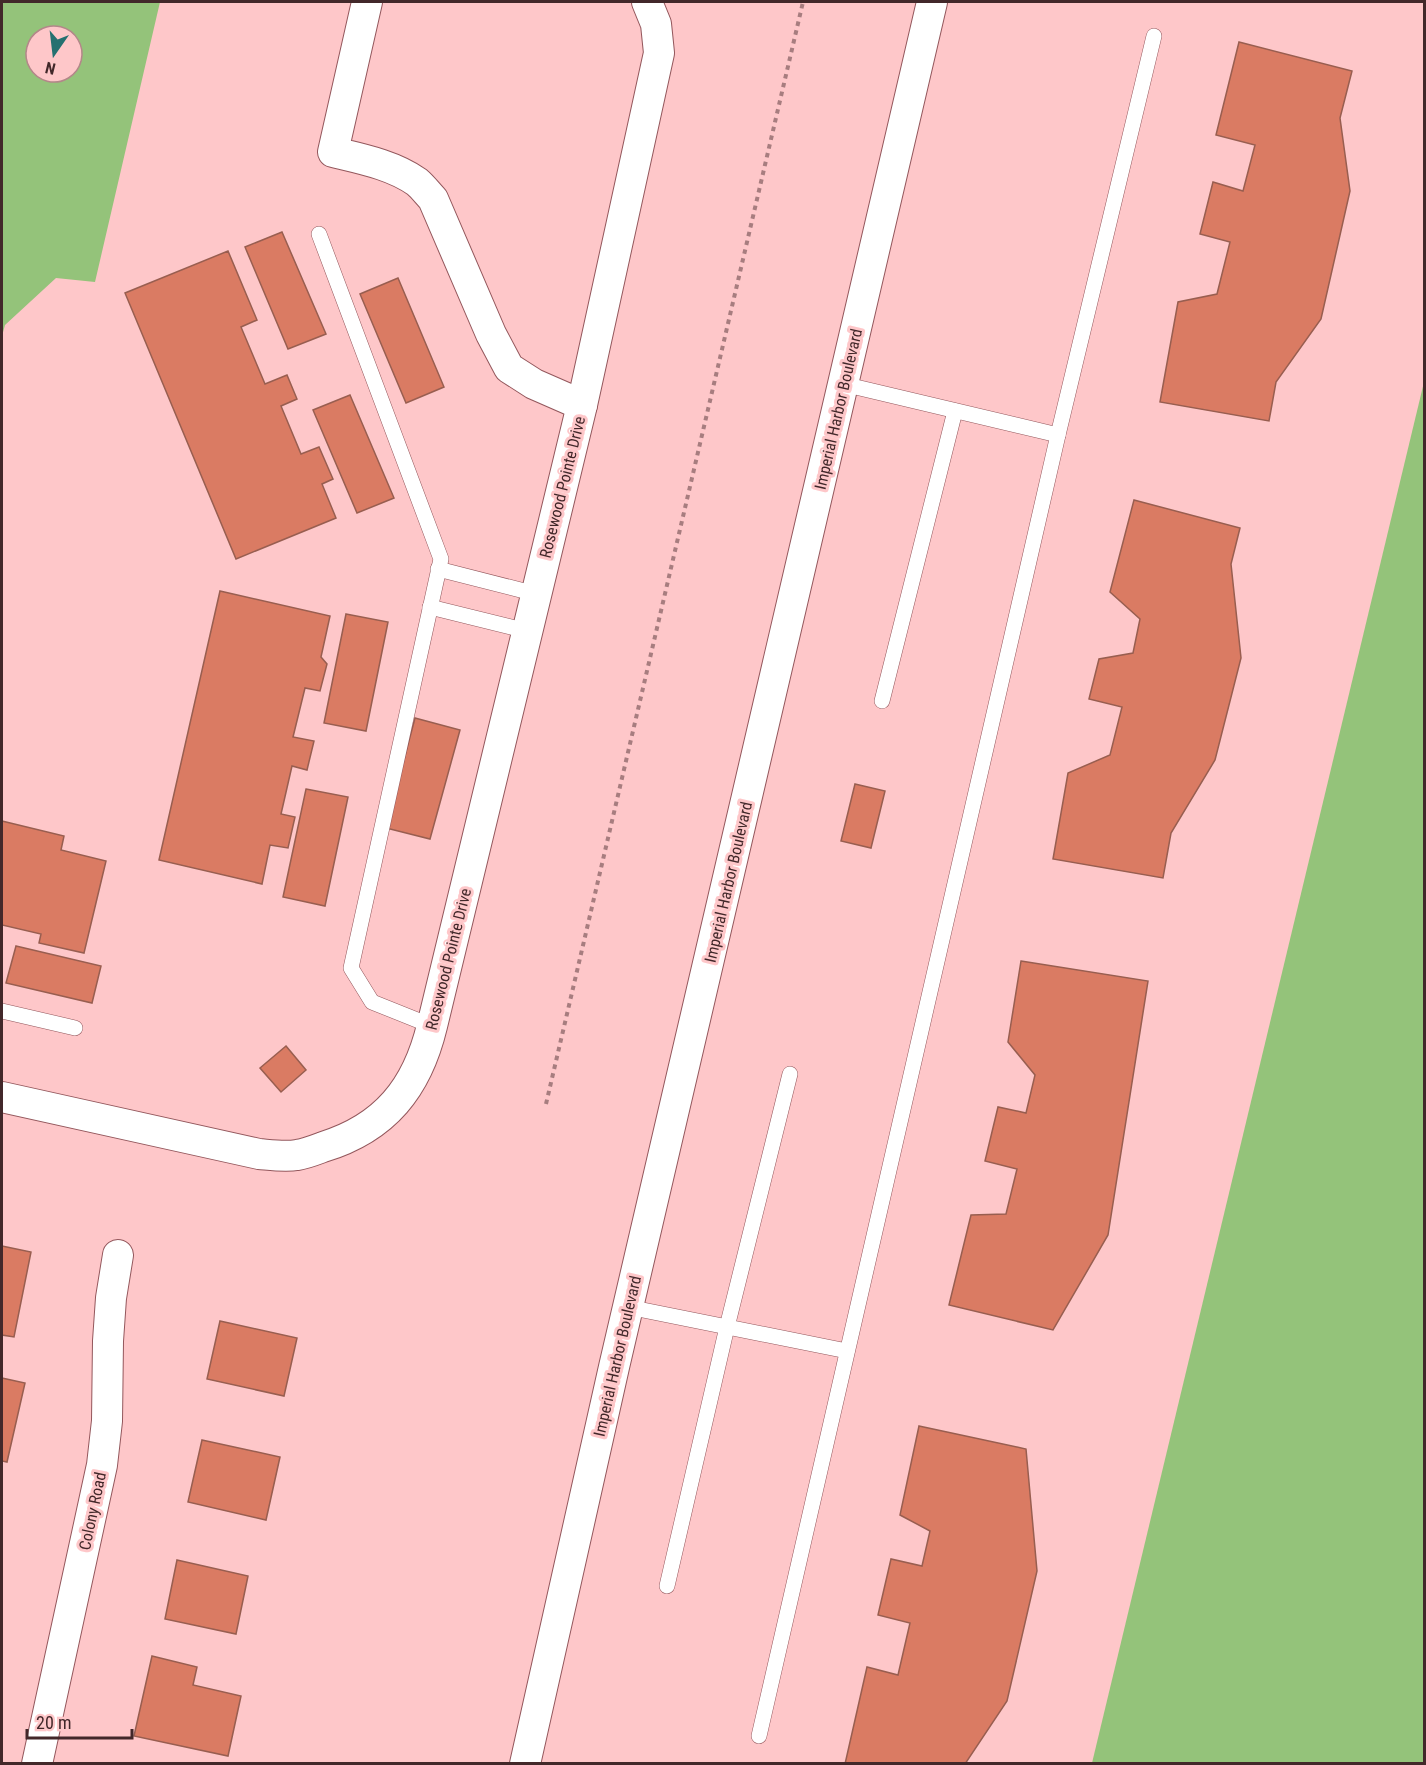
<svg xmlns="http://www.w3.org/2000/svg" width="1426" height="1765" viewBox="0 0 1426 1765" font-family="'Roboto Condensed',sans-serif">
<rect width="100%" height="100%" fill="#fec7c9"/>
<g fill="#94c37a" fill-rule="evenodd">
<path d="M2,2H160L95,282L56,278L5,325L2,336ZM36,36H72V72H36Z"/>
<path d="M1424,382V1763H1092Z"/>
</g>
<g fill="#da7b63" stroke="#985e50" stroke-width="1.5">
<path d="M1239,42L1352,71L1340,118L1350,191L1321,319L1276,382L1269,421L1160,402L1178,302L1217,294L1230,242L1200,234L1213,182L1243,191L1255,145L1216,135Z"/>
<path d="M282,232L326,334L288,349L245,247Z"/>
<path d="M228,251L257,320L241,327L265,384L287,375L297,399L281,406L301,454L319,447L333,479L322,484L336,518L236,559L125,293Z"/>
<path d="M398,278L444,387L406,403L360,294Z"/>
<path d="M350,395L394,498L357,513L313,410Z"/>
<path d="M1134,500L1240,528L1231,564L1241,658L1215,760L1171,833L1163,878L1053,859L1068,773L1110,755L1122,707L1089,699L1099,659L1133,653L1140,619L1110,592Z"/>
<path d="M220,591L330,616L321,657L327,664L320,691L305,688L293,737L314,741L307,770L292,766L281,814L295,817L288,848L270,845L262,884L159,860Z"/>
<path d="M346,614L388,622L366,731L324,723Z"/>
<path d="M415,718L460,730L430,839L386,828Z"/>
<path d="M855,784L885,791L871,848L841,841Z"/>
<path d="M306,789L348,797L325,906L283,897Z"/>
<path d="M2,821L64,836L61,850L106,861L84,953L39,943L41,934L2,925Z"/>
<path d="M16,946L101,966L92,1003L6,983Z"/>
<path d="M1021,961L1148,981L1108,1235L1053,1330L949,1305L971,1215L1006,1214L1017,1169L985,1161L998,1107L1026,1113L1035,1075L1008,1042Z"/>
<path d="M286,1046L306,1070L281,1092L260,1068Z"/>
<path d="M2,1246L31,1252L14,1337L2,1335Z"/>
<path d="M220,1321L297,1338L284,1396L207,1379Z"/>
<path d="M2,1378L25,1383L7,1462L2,1461Z"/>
<path d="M919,1426L1026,1449L1037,1571L1007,1701L965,1764H845L867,1667L898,1675L910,1623L878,1615L891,1559L922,1566L930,1531L900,1515Z"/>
<path d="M202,1440L280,1457L266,1520L188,1502Z"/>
<path d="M177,1560L248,1576L236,1634L165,1619Z"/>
<path d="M152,1656L197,1667L193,1685L241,1696L228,1756L134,1736Z"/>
</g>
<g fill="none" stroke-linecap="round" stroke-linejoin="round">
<defs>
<g id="service">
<path d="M319,234L441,559L351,968L372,1002L432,1026"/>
<path d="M843,384L1058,435L1154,36"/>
<path d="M438,569L536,594"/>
<path d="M430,607L527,631"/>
<path d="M882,701L955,411"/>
<path d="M2,1011L75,1028"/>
<path d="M628,1307L847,1351"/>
<path d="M667,1586L727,1327L790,1074"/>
<path d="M759,1736L1058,435"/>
</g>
<g id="minor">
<path d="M367,2L333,152C362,159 393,165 417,182C423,187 428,194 433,199L491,334L509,368L534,384L582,405"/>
<path d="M2,1097L259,1154C271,1155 285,1157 297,1155C305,1154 315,1150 323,1147C385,1128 417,1088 432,1026L582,405L659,53L656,24L647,2"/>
<path d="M37,1764L102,1465L107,1421L108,1341L111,1298L118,1255"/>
<path d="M525,1764L614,1367L932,2"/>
</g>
</defs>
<use href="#service" stroke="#93575c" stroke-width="16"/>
<use href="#minor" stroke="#93575c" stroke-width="32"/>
<path stroke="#a77d7f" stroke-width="4" stroke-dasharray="4.5 4.5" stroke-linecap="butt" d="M546,1104L803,2"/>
<use href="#service" stroke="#fff" stroke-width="15"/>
<use href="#minor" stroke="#fff" stroke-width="30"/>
</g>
<g text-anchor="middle" stroke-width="6" stroke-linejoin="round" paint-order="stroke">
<g font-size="16" fill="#42282a" stroke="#fec7c9">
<text transform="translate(838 409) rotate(-77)" y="6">Imperial Harbor Boulevard</text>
<text transform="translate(562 487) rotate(-76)" y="6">Rosewood Pointe Drive</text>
<text transform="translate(728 882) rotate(-77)" y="6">Imperial Harbor Boulevard</text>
<text transform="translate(448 959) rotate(-76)" y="6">Rosewood Pointe Drive</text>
<text transform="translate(617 1356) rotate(-77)" y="6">Imperial Harbor Boulevard</text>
<text transform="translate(92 1511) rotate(-78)" y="6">Colony Road</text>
</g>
</g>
<rect width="1426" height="1765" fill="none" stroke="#42282a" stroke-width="6"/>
<g transform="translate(54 54) rotate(194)"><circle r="28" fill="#fec7c9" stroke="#b38789" stroke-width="1.5"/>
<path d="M0-4.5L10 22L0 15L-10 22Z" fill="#257070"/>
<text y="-9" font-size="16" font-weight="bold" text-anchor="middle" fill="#42282a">N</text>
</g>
<path d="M27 1729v9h105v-9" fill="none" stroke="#42282a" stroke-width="3"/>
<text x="36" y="1729" font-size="18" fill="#42282a" stroke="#fec7c9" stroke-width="4.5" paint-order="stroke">20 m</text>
</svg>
